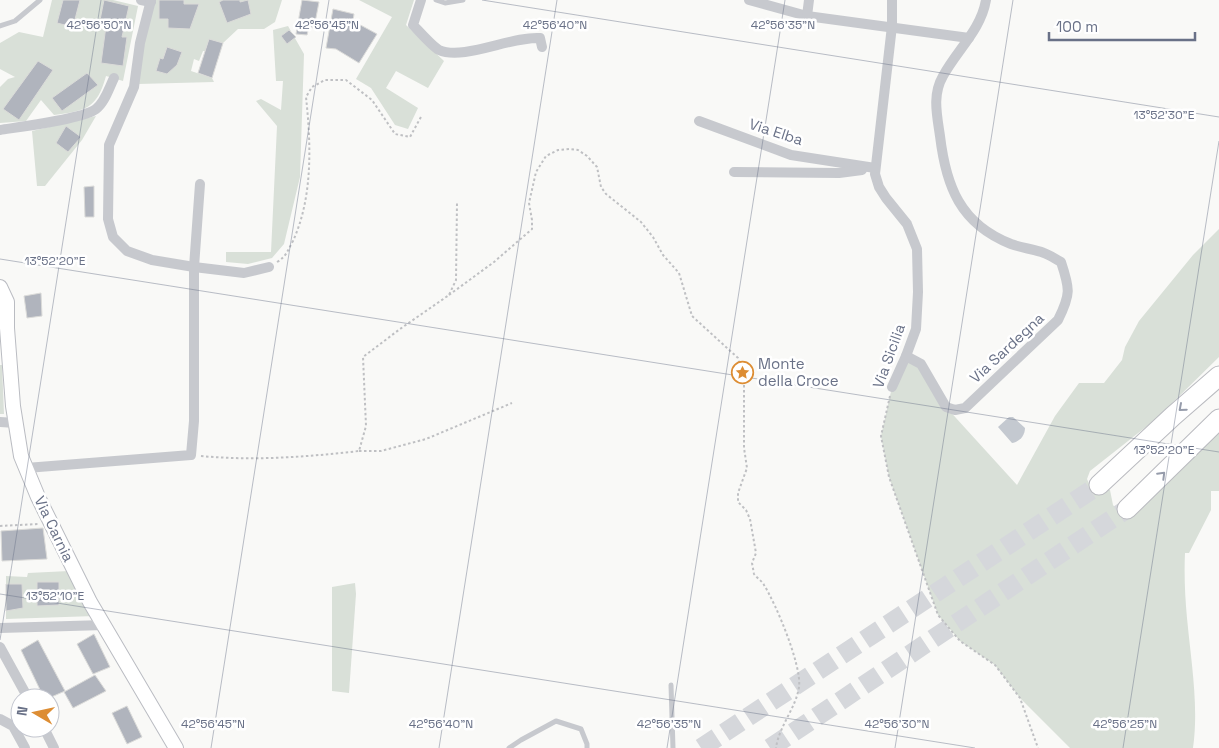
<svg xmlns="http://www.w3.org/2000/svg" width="1219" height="748" viewBox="0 0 1219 748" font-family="'Space Grotesk',sans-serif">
<rect width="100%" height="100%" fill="#f9f9f7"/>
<g fill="#d9e0d8">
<path d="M52,0H113L138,6L123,81L106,76C97,109 85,111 54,115L41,100L26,121L0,123V87L8,79L15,77L0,69V43L19,32L43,37Z"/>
<path d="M151,0H282L275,22L264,29H238L223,43L209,39L205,51H203L199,61L194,59L191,71L212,78L214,82L138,84Z"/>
<path d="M359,0H414L406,25L444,61L428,88L396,71L386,88L418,108L408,129L395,125L371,88L356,79L392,17Z"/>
<path d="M288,26L304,54L300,177L284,244L272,258L248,264L226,262V252H271L277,126L256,101L261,99L281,110L283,81H276L273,30Z"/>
<path d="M96,116L82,140L45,186H37L32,131Z"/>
<path d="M1219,229V357L1156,419L1090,471L1087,479L1090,486L1101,490H1110L1113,505L1117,510L1125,512L1219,425V491H1211V510L1189,553H1185C1184,575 1185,596 1187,618C1191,661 1199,706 1193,748H1070L1020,698L995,665L960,641L938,615L889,477L881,436L892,387L906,356L921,364L946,407L1017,485L1055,416L1079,383H1104L1122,360L1125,347L1139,321L1193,255Z"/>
<path d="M0,365H2L4,414H0Z"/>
<path d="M69,571L95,616L6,619V576L27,577L28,573Z"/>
<path d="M355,583L356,594L349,693L332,691V587Z"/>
</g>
<path fill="#c4c9d0" d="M1009,417H1013L1025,428C1025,436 1019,442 1012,443L998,427Z"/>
<g fill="#b0b4bd" stroke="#dbdbd9">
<path d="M63,0H80L73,27L57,23Z"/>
<path d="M104,0L129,6L122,37H127L123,66L101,63L106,26L99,25Z"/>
<path d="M159,0H184V4H199L190,29L168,28V19H159Z"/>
<path d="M223,0H240V2L248,0L251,14L227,23L219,2Z"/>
<path d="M302,0L319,2L314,28L309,27L307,35L296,34Z"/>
<path d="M333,9L354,14L353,21L377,34L359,63L336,49L326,48Z"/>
<path d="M289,30L296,37L287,44L281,36Z"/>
<path d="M209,39L223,43L212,78L198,73Z"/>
<path d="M167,47L182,52L177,65L167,74L156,71L160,58L163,59Z"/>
<path d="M38,61L53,70L19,120L3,109Z"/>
<path d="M87,73L98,85L62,111L52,98Z"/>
<path d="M66,126L81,137L68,152L56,143Z"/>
<path d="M94,186V217H85L84,187Z"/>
<path d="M41,293L42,316L27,318L24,296Z"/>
<path d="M43,528L47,559L2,561L1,531Z"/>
<path d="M37,582H59V605L37,606Z"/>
<path d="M6,584H22L23,608L6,611Z"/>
<path d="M94,634L110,667L93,674L77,644Z"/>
<path d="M38,640L65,691L49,698H44L21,650Z"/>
<path d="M95,675L106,691L73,708L64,692Z"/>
<path d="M127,706L142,737L127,744L112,713Z"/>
</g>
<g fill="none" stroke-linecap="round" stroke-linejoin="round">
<g stroke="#d5d7db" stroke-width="19" stroke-dasharray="19 9" stroke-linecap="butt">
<path d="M701,748L1099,485"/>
<path d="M770,748L1127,509"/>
</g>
<defs>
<path id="secondary" d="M0,287L7,302V328L13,406L21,456L38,497L90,602L176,748"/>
<g id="highway">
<path d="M1099,485L1173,416L1219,376"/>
<path d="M1127,509L1219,419"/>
</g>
</defs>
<use href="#secondary" stroke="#babcc2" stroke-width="16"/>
<use href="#highway" stroke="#babbc0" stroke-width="21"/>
<g stroke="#bfc0c3" stroke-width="2" stroke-dasharray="2.5 2.5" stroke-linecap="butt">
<path d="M277,262C286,257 288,250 293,241C313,197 311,144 306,97L312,87L325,80H346L372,100L395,134L410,137L422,115"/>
<path d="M449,295L494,262L532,229V220L529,203L536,172L546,156L558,150L569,149L578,150L587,156L597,167L601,187L606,194L641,222L653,237L663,255L679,273L692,316L738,358L744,380V448L747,468L738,493V502L746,510L750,519L756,553L752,563L754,574C757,578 762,581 764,585C776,604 802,666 799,687C796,708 779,726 776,748"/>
<path d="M890,396L881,436L889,477L938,615L960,641L995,665L1020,698L1038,748"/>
<path d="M359,451H381L426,439L512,403"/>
<path d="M201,456C254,461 306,457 359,451L366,426L363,357L400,329L449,295L456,280L457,202"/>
<path d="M0,526L38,524"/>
</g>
<g stroke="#c7c9ce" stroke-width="5">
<path d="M436,0L445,3L463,0"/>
<path d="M0,26L15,21L40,0"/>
<path d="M671,685L673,748"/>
<path d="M509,748L521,740L556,721L581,729L587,744V748"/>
</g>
<g stroke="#c7c9ce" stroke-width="10">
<path d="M141,0L151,2"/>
<path d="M151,0L140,43L134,87L109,145L108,219L113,237L127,251L152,260L194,267L244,273L269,267"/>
<path d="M421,0L413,25C420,32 432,46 439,50C463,61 512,36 540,38L542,47"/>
<path d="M749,0L807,16L969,38"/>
<path d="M892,0V26L875,174L879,187L886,198L907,224L917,249L918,292L916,329L906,356L892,387"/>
<path d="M807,16L809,0"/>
<path d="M699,121L791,155L875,168"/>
<path d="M0,130C19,127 83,119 96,109C105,102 109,88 114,78"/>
<path d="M734,172L839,173L862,170"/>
<path d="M906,356L921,364L946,407L955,410L965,408L1058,320C1071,294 1070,289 1061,262C1055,259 1050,255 1044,253C1033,249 1022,248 1011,244C960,224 946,186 940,136C937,115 932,95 943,76C957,50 981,30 986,0"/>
<path d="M0,422L16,423"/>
<path d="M26,468L191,455L194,421V267L200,184"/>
<path d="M0,628L105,625"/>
<path d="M0,647L28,698"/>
<path d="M0,719L13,726L25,748"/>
<path d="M44,728L54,748"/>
</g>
<use href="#secondary" stroke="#fff" stroke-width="14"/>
<use href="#highway" stroke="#fff" stroke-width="19"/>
</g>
<defs><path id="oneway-chevron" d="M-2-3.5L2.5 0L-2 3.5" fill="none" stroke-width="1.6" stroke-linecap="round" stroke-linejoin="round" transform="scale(1.25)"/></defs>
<g stroke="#969cab">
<use href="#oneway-chevron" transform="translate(1182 408) rotate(139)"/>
<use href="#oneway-chevron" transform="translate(1162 475) rotate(-45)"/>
</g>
<path fill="none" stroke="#697187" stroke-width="1" stroke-opacity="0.45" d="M482,0L1219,117M0,259L1219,452M0,594L975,748M0,640L101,0M211,748L329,0M439,748L557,0M667,748L785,0M895,748L1013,0M1123,748L1219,141"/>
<defs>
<symbol id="sight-ring" viewBox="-11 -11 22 22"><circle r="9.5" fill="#fff" stroke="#dd8d33" stroke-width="1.5"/><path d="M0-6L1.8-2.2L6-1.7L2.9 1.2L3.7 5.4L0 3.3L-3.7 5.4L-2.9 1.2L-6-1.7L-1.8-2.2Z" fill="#dd8d33"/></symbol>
</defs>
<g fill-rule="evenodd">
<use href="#sight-ring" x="730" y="360" width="25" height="25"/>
</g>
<g text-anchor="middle" stroke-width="5" stroke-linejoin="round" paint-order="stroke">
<g font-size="15" fill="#697187" stroke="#fff">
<text transform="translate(776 132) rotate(18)" y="5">Via Elba</text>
<text transform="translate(1007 348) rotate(-43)" y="5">Via Sardegna</text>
<text transform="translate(889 356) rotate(-70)" y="5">Via Sicilia</text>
<text transform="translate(54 529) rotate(64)" y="5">Via Carnia</text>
</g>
<g font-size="15" fill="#697187" stroke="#fff" text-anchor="start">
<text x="758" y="369">Monte<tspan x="758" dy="17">della Croce</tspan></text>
</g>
</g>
<g font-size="12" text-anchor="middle" fill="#697187" stroke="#fff" stroke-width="5" stroke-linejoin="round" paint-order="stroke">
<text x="327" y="29">42°56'45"N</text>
<text x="555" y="29">42°56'40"N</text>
<text x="783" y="29">42°56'35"N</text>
<text x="99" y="29">42°56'50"N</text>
<text x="1164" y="119">13°52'30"E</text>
<text x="55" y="265">13°52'20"E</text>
<text x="1164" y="454">13°52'20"E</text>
<text x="55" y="600">13°52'10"E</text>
<text x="213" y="728">42°56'45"N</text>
<text x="441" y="728">42°56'40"N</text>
<text x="669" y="728">42°56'35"N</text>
<text x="897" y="728">42°56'30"N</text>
<text x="1125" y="728">42°56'25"N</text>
</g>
<g transform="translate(35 713) rotate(279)"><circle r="24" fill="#ffffff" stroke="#c3c6cf"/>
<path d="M0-4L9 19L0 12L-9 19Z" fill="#dd8d33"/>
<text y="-8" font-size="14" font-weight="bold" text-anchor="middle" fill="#697187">N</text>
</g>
<path d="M1049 32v8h146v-8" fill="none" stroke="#697187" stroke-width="2.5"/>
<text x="1056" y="32" font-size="15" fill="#697187" stroke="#ffffff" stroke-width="4" paint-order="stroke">100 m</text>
</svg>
